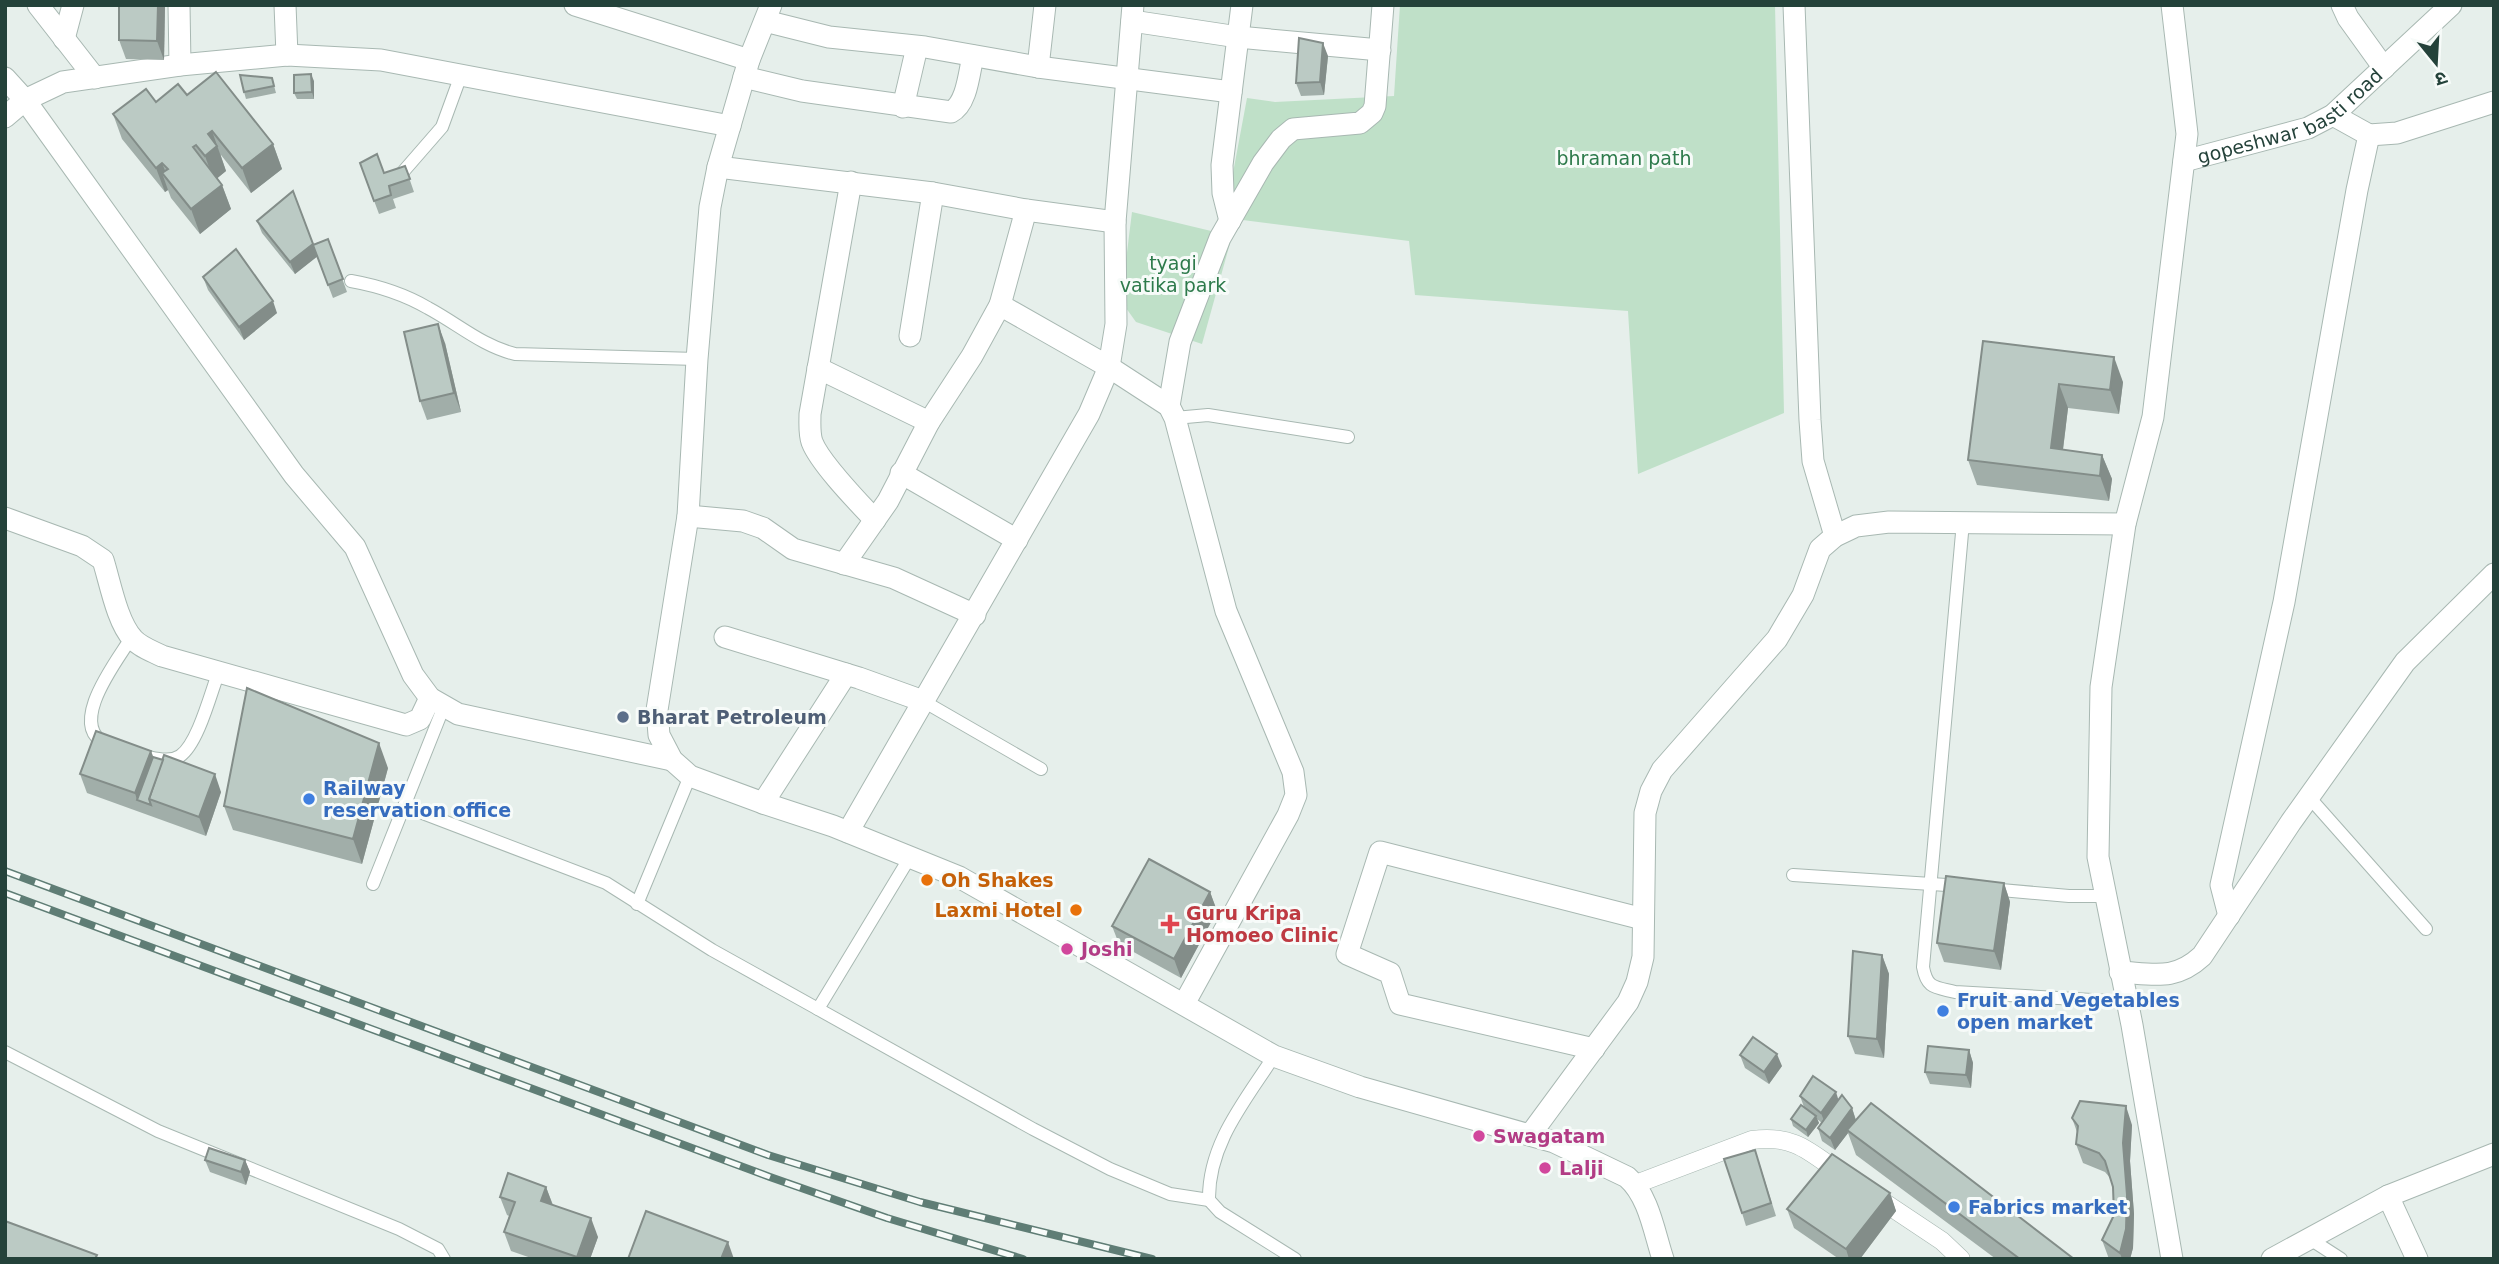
<svg xmlns="http://www.w3.org/2000/svg" width="2499" height="1264" viewBox="0 0 2499 1264" font-family="'DejaVu Sans','Noto Sans Devanagari',sans-serif">
<rect width="100%" height="100%" fill="#e6efeb"/>
<g fill="#bfe0c8">
<path d="M1400,5H1775L1784,413L1638,474L1628,311L1415,295L1409,241L1227,218V205L1247,98L1275,102L1394,96Z"/>
<path d="M1132,212L1232,236L1202,344L1136,322L1121,301Z"/>
</g>
<g fill="none" stroke-linecap="round" stroke-linejoin="round">
<defs>
<g id="service">
<path d="M402,173L442,127L461,75"/>
<path d="M351,281C379,286 404,294 428,308C458,324 482,346 515,354L697,359"/>
<path d="M1175,418L1208,415L1348,437"/>
<path d="M1963,522L1923,967C1927,989 1935,987 1955,992L2127,1002"/>
<path d="M923,701L1041,769"/>
<path d="M106,744C66,725 117,661 131,638"/>
<path d="M143,756C155,758 169,763 180,756C198,744 211,692 219,671"/>
<path d="M2309,797L2426,929"/>
<path d="M404,806L606,883L712,950L818,1009"/>
<path d="M910,857L818,1009L1033,1129L1110,1169L1170,1194L1209,1200"/>
<path d="M1793,875L1962,886"/>
<path d="M373,884L444,706"/>
<path d="M1990,889L2069,896H2105"/>
<path d="M637,904L690,776"/>
<path d="M5,1052L158,1131L399,1229L438,1249L444,1259"/>
<path d="M1274,1056C1245,1101 1208,1144 1209,1200L1220,1212L1295,1259"/>
<path d="M2310,1239L2341,1259"/>
</g>
<g id="pedestrian">
<path d="M1636,1184L1752,1140C1795,1134 1811,1153 1844,1176"/>
<path d="M1876,1197L1942,1241L1961,1259"/>
</g>
<g id="minor">
<path d="M38,5L95,78"/>
<path d="M179,5L180,65"/>
<path d="M285,5L287,55"/>
<path d="M575,5L749,60"/>
<path d="M1794,5L1810,420L1813,461L1835,536"/>
<path d="M2342,5L2348,18L2384,68"/>
<path d="M765,21L829,37L925,47L1038,67L1231,92"/>
<path d="M1132,21L1238,37L1380,50"/>
<path d="M64,39L73,5"/>
<path d="M1038,67L1045,5"/>
<path d="M744,77L802,91L951,112C967,104 969,73 973,56"/>
<path d="M903,107L917,47"/>
<path d="M2333,115L2369,135L2397,133L2494,102"/>
<path d="M5,117L25,100L63,82L180,65L287,55L381,60L730,126"/>
<path id="s1" d="M2184,161L2308,128L2333,115L2451,5"/>
<path d="M718,167L933,193L1026,210L1115,222L1133,5"/>
<path d="M851,182L810,414C810,423 809,433 812,442C820,463 858,502 875,520"/>
<path d="M1230,221L1223,193L1222,165L1242,5"/>
<path d="M1000,305L1109,367L1169,406L1175,418L1226,611L1293,772L1296,795L1288,815L1184,1004"/>
<path d="M910,336L933,193"/>
<path d="M818,368L929,422L972,356L1000,305L1026,210"/>
<path d="M1169,406L1180,342L1220,238L1263,163L1281,139L1293,129L1360,123L1372,113L1375,106L1383,5"/>
<path d="M901,473L1017,540"/>
<path d="M688,516L743,521L763,528L793,549L894,578L975,615"/>
<path d="M5,518L82,546L103,560C110,582 117,622 133,639C140,647 152,651 162,656L406,725L420,719L430,698"/>
<path d="M844,564L888,501L929,422"/>
<path d="M725,637L859,678L923,701"/>
<path d="M763,803L846,674"/>
<path d="M848,832L1089,414L1109,367L1116,324L1115,222"/>
<path d="M2229,916L2221,885L2284,602L2357,190L2369,135"/>
<path d="M2120,972C2154,974 2175,981 2202,956L2291,822L2405,662L2494,574"/>
<path d="M1594,1049L1400,1004L1390,973L1347,954L1380,852L1643,919"/>
<path d="M1530,1135L1628,1002L1637,982L1643,957L1645,813L1651,791L1662,770L1777,639L1803,595L1820,549L1835,536L1856,526L1889,522L2125,524"/>
<path d="M2388,1196L2417,1259"/>
</g>
<g id="tertiary">
<path d="M771,5L749,60L718,167L710,207L697,359L688,516L657,710L659,735L672,760L690,776L763,803L833,826L959,877L1274,1056L1360,1087L1554,1142L1627,1177C1649,1196 1654,1232 1663,1259"/>
<path d="M5,78L25,100L294,475L355,547L413,675L430,698L458,714L672,760"/>
<path d="M2172,1259L2132,1025L2098,857L2101,687L2125,524L2153,417L2187,134L2172,5"/>
<path d="M2272,1259L2388,1196L2494,1154"/>
</g>
</defs>
<use href="#service" stroke="#a8b8b2" stroke-width="14"/>
<use href="#pedestrian" stroke="#a8b8b2" stroke-width="19"/>
<use href="#minor" stroke="#a8b8b2" stroke-width="23"/>
<use href="#tertiary" stroke="#a8b8b2" stroke-width="23"/>
<use href="#service" stroke="#fff" stroke-width="12"/>
<use href="#pedestrian" stroke="#fff" stroke-width="18"/>
<use href="#minor" stroke="#fff" stroke-width="21"/>
<use href="#tertiary" stroke="#fff" stroke-width="21"/>
<defs>
<g id="rail">
<path d="M5,871L768,1155L920,1202L1152,1259"/>
<path d="M5,893L770,1177L887,1218L1023,1259"/>
</g>
</defs>
<use href="#rail" stroke="#5f7d75" stroke-width="8"/>
<use href="#rail" stroke="#f7fbf9" stroke-width="5" stroke-dasharray="16" stroke-linecap="butt"/>
</g>
<g fill="#a1aea9">
<path d="M119,5H165L164,60L126,59L119,40Z"/>
<path d="M1328,56L1324,95L1301,96L1296,83Z"/>
<path d="M272,78L276,93L246,99L244,92Z"/>
<path d="M314,81V99H297L294,93Z"/>
<path d="M187,95L273,144L282,169L251,193L221,155V156L226,171L217,178L222,185L231,209L200,234L171,198L168,190L165,192L122,139L113,114L156,102Z"/>
<path d="M360,163L384,173L405,166L414,192L393,199L396,208L379,214Z"/>
<path d="M257,221L313,244L328,239L347,292L333,298L317,256L295,274L262,233Z"/>
<path d="M203,277L277,313L244,340L208,290Z"/>
<path d="M1983,341L2123,382L2119,414L2068,408L2063,450L2102,455L2112,479L2109,501L1977,485L1968,460Z"/>
<path d="M445,343L461,412L427,420L420,401Z"/>
<path d="M153,757L221,792L206,836L87,793L80,774Z"/>
<path d="M388,768L362,864L233,830L224,806Z"/>
<path d="M2004,883L2010,902L2001,970L1944,962L1937,943Z"/>
<path d="M1210,892L1217,911L1181,978L1119,944L1112,926Z"/>
<path d="M1882,955L1889,974L1884,1058L1855,1054L1848,1036Z"/>
<path d="M1969,1050L1973,1063L1971,1088L1930,1084L1925,1072Z"/>
<path d="M1740,1055L1782,1066L1769,1084L1745,1068Z"/>
<path d="M1800,1096L1838,1100L1852,1108L1856,1120L2074,1259H1996L1856,1155L1848,1133L1835,1150L1822,1141L1818,1128L1822,1123L1817,1119L1819,1123L1808,1137L1793,1126L1791,1119L1804,1107Z"/>
<path d="M2072,1118L2132,1125L2130,1161L2134,1214L2133,1248L2130,1259H2109L2102,1240L2114,1215L2113,1187L2111,1179L2105,1172L2083,1163L2076,1144L2077,1132Z"/>
<path d="M205,1160H245L250,1172L246,1185L210,1172Z"/>
<path d="M1759,1162L1776,1216L1746,1226L1742,1213Z"/>
<path d="M546,1187L553,1205L598,1237L590,1259H534L511,1251L504,1232L509,1216L507,1215L500,1197Z"/>
<path d="M1890,1193L1896,1211L1860,1259H1839L1794,1228L1787,1209Z"/>
</g>
<g fill="#838d89">
<path d="M158,5H165L164,60L157,41Z"/>
<path d="M1323,43L1328,56L1324,95L1320,82Z"/>
<path d="M311,74L314,81V99L312,92Z"/>
<path d="M212,131L226,171L214,181L205,156L208,134Z"/>
<path d="M273,144L282,169L251,193L242,168Z"/>
<path d="M162,163L170,183L162,173L168,190L165,192L156,168Z"/>
<path d="M222,185L231,209L200,234L191,209Z"/>
<path d="M313,244L318,256L295,274L290,262Z"/>
<path d="M273,301L277,313L244,340L239,327Z"/>
<path d="M438,324L445,343L461,412L454,393Z"/>
<path d="M2114,357L2123,382L2119,414L2110,390Z"/>
<path d="M2059,384L2068,408L2060,473L2051,448Z"/>
<path d="M2102,455L2112,479L2109,501L2100,476Z"/>
<path d="M379,743L388,768L362,864L353,839Z"/>
<path d="M151,751L158,769L137,800L135,793Z"/>
<path d="M215,774L221,792L206,836L199,817Z"/>
<path d="M2004,883L2010,902L2001,970L1994,951Z"/>
<path d="M1210,892L1217,911L1181,978L1174,959Z"/>
<path d="M1882,955L1889,974L1884,1058L1877,1039Z"/>
<path d="M1969,1050L1973,1063L1971,1088L1966,1075Z"/>
<path d="M1777,1054L1782,1066L1769,1084L1764,1072Z"/>
<path d="M1836,1092L1840,1105L1826,1126L1821,1113Z"/>
<path d="M2126,1106L2132,1125L2130,1161L2134,1214L2133,1248L2130,1259H2122L2120,1253L2123,1143Z"/>
<path d="M1852,1108L1856,1121L1847,1130L1848,1133L1835,1150L1830,1138Z"/>
<path d="M1816,1116L1819,1123L1808,1137L1806,1130Z"/>
<path d="M245,1160L250,1172L246,1185L241,1172Z"/>
<path d="M546,1187L553,1206L541,1201Z"/>
<path d="M1890,1193L1896,1211L1860,1259H1849L1846,1249Z"/>
<path d="M591,1218L598,1237L590,1259H577Z"/>
<path d="M728,1242L734,1259H721Z"/>
</g>
<g fill="#bbcac4" stroke="#838d89" stroke-width="2">
<path d="M119,5H158L157,41L119,40Z"/>
<path d="M1299,38L1323,43L1320,82L1296,83Z"/>
<path d="M216,72L273,144L242,168L212,131L208,134L217,146L205,156L196,145L193,147L222,185L191,209L162,173L168,169L162,163L156,168L113,114L146,89L156,102L178,84L187,95Z"/>
<path d="M311,74L312,92L294,93V75Z"/>
<path d="M240,75L272,78L274,86L244,92Z"/>
<path d="M377,154L384,173L405,166L410,179L389,186L391,195L374,201L360,163Z"/>
<path d="M293,191L313,244L290,262L257,221Z"/>
<path d="M328,239L343,279L328,285L313,245Z"/>
<path d="M236,249L273,301L239,327L203,277Z"/>
<path d="M438,324L454,393L420,401L404,332Z"/>
<path d="M1983,341L2114,357L2110,390L2059,384L2051,448L2102,455L2100,476L1968,460Z"/>
<path d="M247,688L379,743L353,839L224,806Z"/>
<path d="M96,731L151,751L135,793L80,774Z"/>
<path d="M164,755L215,774L199,817L149,799Z"/>
<path d="M153,757L163,760L149,799L151,805L137,800Z"/>
<path d="M1149,859L1210,892L1174,959L1112,926Z"/>
<path d="M1946,876L2004,883L1994,951L1937,943Z"/>
<path d="M1853,951L1882,955L1877,1039L1848,1036Z"/>
<path d="M1753,1037L1777,1054L1764,1072L1740,1055Z"/>
<path d="M1928,1046L1969,1050L1966,1075L1925,1072Z"/>
<path d="M1813,1076L1836,1092L1821,1113L1800,1096Z"/>
<path d="M1842,1095L1852,1108L1830,1138L1818,1128Z"/>
<path d="M2080,1101L2126,1106L2123,1143L2127,1195L2126,1229L2120,1253L2102,1240L2114,1215L2113,1187L2105,1161L2099,1153L2076,1144L2078,1126L2072,1118Z"/>
<path d="M1871,1103L2074,1259H2020L1847,1130Z"/>
<path d="M1801,1105L1816,1116L1806,1130L1791,1119Z"/>
<path d="M209,1148L245,1160L241,1172L205,1160Z"/>
<path d="M1755,1150L1771,1203L1742,1213L1724,1159Z"/>
<path d="M1832,1154L1890,1193L1846,1249L1787,1209Z"/>
<path d="M508,1173L546,1187L541,1201L591,1218L577,1257L504,1232L515,1202L500,1197Z"/>
<path d="M646,1211L728,1242L721,1259H628Z"/>
<path d="M5,1221L97,1255L95,1259H5Z"/>
</g>
<circle fill="#5c6f8a" stroke="#f7fbf9" stroke-width="2.5" cx="623" cy="717" r="7"/>
<g fill="#3f7fe0" stroke="#f7fbf9" stroke-width="2.5">
<circle cx="309" cy="799" r="7"/>
<circle cx="1943" cy="1011" r="7"/>
<circle cx="1954" cy="1207" r="7"/>
</g>
<g fill="#e8710a" stroke="#f7fbf9" stroke-width="2.5">
<circle cx="927" cy="880" r="7"/>
<circle cx="1076" cy="910" r="7"/>
</g>
<path fill="#e0444e" stroke="#f7fbf9" stroke-width="2.5" d="M1166.5 913.5h7v7h7v7h-7v7h-7v-7h-7v-7h7z"/>
<g fill="#d1479c" stroke="#f7fbf9" stroke-width="2.5">
<circle cx="1067" cy="949" r="7"/>
<circle cx="1479" cy="1136" r="7"/>
<circle cx="1545" cy="1168" r="7"/>
</g>
<g text-anchor="middle" stroke-width="6" stroke-linejoin="round" paint-order="stroke">
<g font-size="19" fill="#24423a" stroke="#f7fbf9">
<text dy="7" stroke="none"><textPath href="#s1" startOffset="117">gopeshwar basti road</textPath></text>
</g>
<g font-size="19" fill="#2d7a4b" stroke="#f7fbf9">
<text x="1624" y="165">bhraman path</text>
<text x="1173" y="270">tyagi<tspan x="1173" dy="22">vatika park</tspan></text>
</g>
<g font-size="19" font-weight="bold" fill="#4e5e75" stroke="#f7fbf9" text-anchor="start">
<text x="637" y="724">Bharat Petroleum</text>
</g>
<g font-size="19" font-weight="bold" fill="#366cbe" stroke="#f7fbf9" text-anchor="start">
<text x="323" y="795">Railway<tspan x="323" dy="22">reservation office</tspan></text>
<text x="1957" y="1007">Fruit and Vegetables<tspan x="1957" dy="22">open market</tspan></text>
<text x="1968" y="1214">Fabrics market</text>
</g>
<g font-size="19" font-weight="bold" fill="#c56008" stroke="#f7fbf9" text-anchor="start">
<text x="941" y="887">Oh Shakes</text>
<text x="1062" y="917" text-anchor="end">Laxmi Hotel</text>
</g>
<g font-size="19" font-weight="bold" fill="#be3a42" stroke="#f7fbf9" text-anchor="start">
<text x="1186" y="920">Guru Kripa<tspan x="1186" dy="22">Homoeo Clinic</tspan></text>
</g>
<g font-size="19" font-weight="bold" fill="#b23c85" stroke="#f7fbf9" text-anchor="start">
<text x="1081" y="956">Joshi</text>
<text x="1493" y="1143">Swagatam</text>
<text x="1559" y="1175">Lalji</text>
</g>
</g>
<rect width="2499" height="1264" fill="none" stroke="#24423a" stroke-width="14"/>
<g transform="translate(2436 63) rotate(162)" stroke="#f7fbf9" stroke-width="5" paint-order="stroke">
<path d="M0-5L12 26L0 18L-12 26Z" fill="#24423a"/>
<text y="-10" font-size="19" font-weight="bold" text-anchor="middle" fill="#24423a">उ</text>
</g>
</svg>
